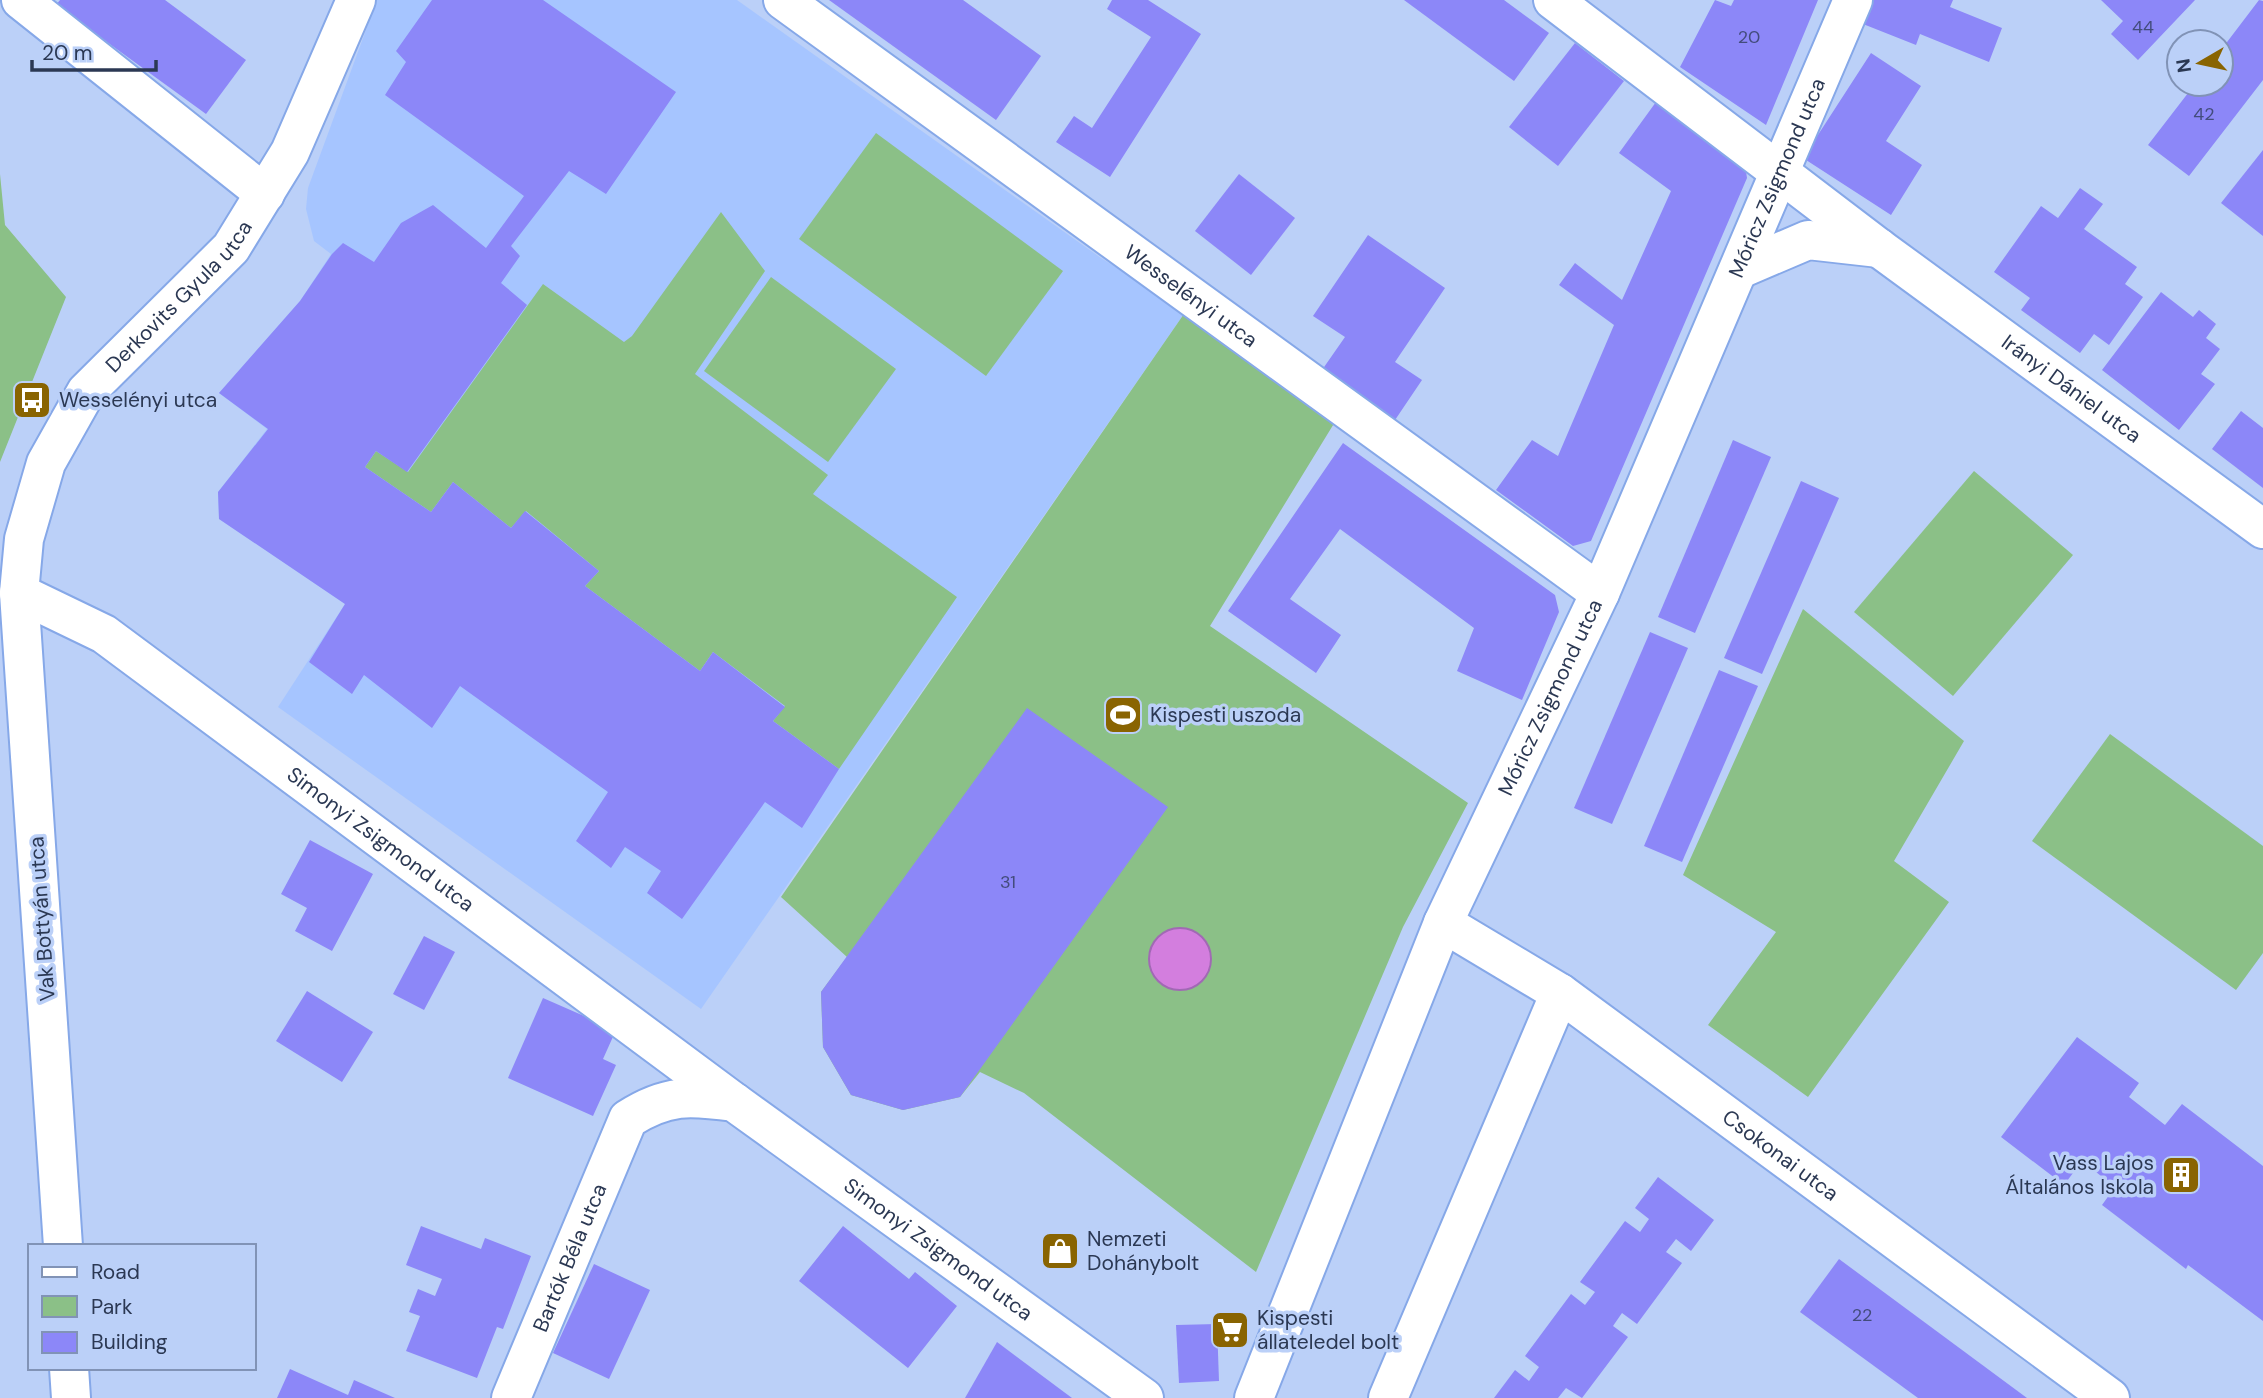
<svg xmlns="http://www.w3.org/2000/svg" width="2263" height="1398" viewBox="0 0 2263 1398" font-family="'DM Sans',sans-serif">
<rect width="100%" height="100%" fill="#bbd0f8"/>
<path fill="#a6c5ff" d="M377,0H737L1101,258L1186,311L701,1009L278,707L345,604L219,519L218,492L267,429L219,393L300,301L331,254L314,241L306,209L308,188Z"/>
<g fill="#8bc087">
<path d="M876,133L1063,271L986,376L799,239Z"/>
<path d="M0,174L5,225L66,297L0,462Z"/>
<path d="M721,212L765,271L695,374L828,475L813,494L957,597L839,769L773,721L785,706L713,652L700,671L585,586L599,571L526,511L511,528L453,482L431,512L365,467L376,451L408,472L543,284L624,342L632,336Z"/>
<path d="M771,277L896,369L828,462L704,371Z"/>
<path d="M1186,311L1338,417L1210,626L1468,803L1403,927L1256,1272L1024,1093L980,1072L960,1097L903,1110L851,1095L823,1047L821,992L847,957L781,897Z"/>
<path d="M1974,471L2073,555L1953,696L1854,612Z"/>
<path d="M1803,609L1964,741L1894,861L1949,902L1808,1097L1708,1025L1776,932L1683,875Z"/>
<path d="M2110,734L2263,846V953L2236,990L2032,841Z"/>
</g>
<circle fill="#d37ede" stroke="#a169b4" stroke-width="2" cx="1180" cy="959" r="31"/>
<g fill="#8c87f8">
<path d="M60,0H165L246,60L206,114L56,5Z"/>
<path d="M432,0H543L676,92L606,194L569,171L511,246L520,256L501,283L527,305L407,472L376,451L365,467L431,512L453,482L511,528L525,511L599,571L585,586L700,671L713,652L785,707L773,721L839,769L802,828L765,802L682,919L647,893L661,871L625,847L611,868L576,841L608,792L460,686L432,728L364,675L352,694L309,662L345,604L219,519L218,492L268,429L219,393L300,301L332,254L343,243L374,262L401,223L433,205L486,248L524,196L385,95L406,62L396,51Z"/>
<path d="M829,0H963L1041,56L996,120Z"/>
<path d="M1112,0H1148L1201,34L1110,177L1056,142L1074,116L1092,128L1151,37L1107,9Z"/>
<path d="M1404,0H1504L1549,33L1514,81Z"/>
<path d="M1715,0L1731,6L1734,0H1818L1766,125L1680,67Z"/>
<path d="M1872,0H1953L1950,7L2002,28L1989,62L1920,34L1916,45L1863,24Z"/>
<path d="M2101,0H2195L2138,60L2111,34L2123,21Z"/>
<path d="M2259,0L2263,1V80L2189,176L2148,145L2195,84H2221V50Z"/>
<path d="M1575,43L1624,81L1558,166L1509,127Z"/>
<path d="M1871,53L1921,86L1886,141L1922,165L1891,215L1803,158Z"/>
<path d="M1656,102L1745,165L1747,178L1591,541L1573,546L1496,490L1532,440L1558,456L1614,325L1559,285L1575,263L1622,300L1671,191L1619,153Z"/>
<path d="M2263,150V236L2221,203Z"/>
<path d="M1239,174L1295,218L1251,275L1195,231Z"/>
<path d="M2080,188L2103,204L2084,229L2137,267L2125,284L2143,297L2109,345L2094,334L2080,353L2021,310L2030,298L1994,272L2041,206L2058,218Z"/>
<path d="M1368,235L1445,288L1395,362L1422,380L1395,420L1322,370L1345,337L1313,316Z"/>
<path d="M2161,292L2193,317L2199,310L2216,324L2206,338L2220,349L2201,374L2215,384L2179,430L2102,370Z"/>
<path d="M2241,411L2263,428V488L2212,449Z"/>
<path d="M1733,440L1771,457L1695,633L1658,617Z"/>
<path d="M1343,443L1555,595L1559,612L1522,700L1457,671L1474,628L1340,529L1290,599L1341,635L1316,673L1228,611Z"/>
<path d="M1801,481L1839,498L1762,674L1724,658Z"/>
<path d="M1650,632L1688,648L1612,824L1574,808Z"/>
<path d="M1719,670L1758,686L1682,862L1644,846Z"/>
<path d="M1027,708L1168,807L960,1097L903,1110L851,1095L823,1047L821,992Z"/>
<path d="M310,840L373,874L332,951L295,931L307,908L281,894Z"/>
<path d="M424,936L455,952L424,1010L393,994Z"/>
<path d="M307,991L373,1032L342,1082L276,1041Z"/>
<path d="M543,998L616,1030L603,1059L616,1065L593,1116L508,1078Z"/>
<path d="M2077,1037L2139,1083L2129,1097L2165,1125L2182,1104L2263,1166V1321L2188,1265L2186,1269L2102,1205L2115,1187L2082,1161L2064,1185L2001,1137Z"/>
<path d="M1658,1177L1714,1220L1691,1251L1676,1239L1666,1252L1682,1263L1637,1324L1622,1313L1613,1326L1628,1337L1582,1398L1566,1388L1558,1398H1494L1515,1370L1529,1381L1539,1367L1525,1356L1571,1294L1585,1305L1595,1292L1580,1282L1625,1221L1640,1232L1649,1219L1635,1208Z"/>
<path d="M421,1226L481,1249L485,1238L531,1256L503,1329L497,1327L477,1378L406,1351L420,1316L409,1312L418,1289L435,1296L442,1279L406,1265Z"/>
<path d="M843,1226L909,1279L915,1272L957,1306L908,1368L799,1281Z"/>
<path d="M1839,1259L2027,1398H1918L1800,1312Z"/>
<path d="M594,1264L650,1290L609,1379L553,1353Z"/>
<path d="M1217,1324L1219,1381L1179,1383L1176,1325Z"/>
<path d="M997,1342L1072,1398H965Z"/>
<path d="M290,1369L348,1395L354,1380L395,1398H277Z"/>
</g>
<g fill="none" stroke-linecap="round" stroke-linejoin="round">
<defs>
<g id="minor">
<path d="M21,0L265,194"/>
<path id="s1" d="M783,0L1600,593"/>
<path id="s2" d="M1553,0L1879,248L2263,529"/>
<path d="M1740,269L1808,240L1879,248"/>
<path id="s3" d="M19,593L104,634L734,1102"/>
<path id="s4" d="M1443,923L1560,993L2110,1398"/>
<path id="s5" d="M63,1246L19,593L24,539L46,463L86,392L231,248L290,152L356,0"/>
<path d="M69,1368L71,1398"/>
<path id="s6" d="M1254,1398L1443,923L1600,593L1853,0"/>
<path d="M1388,1398L1560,993"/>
</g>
<g id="major">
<path id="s7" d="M511,1398L628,1119C667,1094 690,1096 734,1102L1144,1398"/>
</g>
</defs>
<use href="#minor" stroke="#86a8e8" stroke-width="42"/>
<use href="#major" stroke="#86a8e8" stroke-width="42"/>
<use href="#minor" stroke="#fff" stroke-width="38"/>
<use href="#major" stroke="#fff" stroke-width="38"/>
</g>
<defs>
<symbol id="bus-square" viewBox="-11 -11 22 22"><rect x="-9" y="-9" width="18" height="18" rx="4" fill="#896401" stroke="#bbd0f8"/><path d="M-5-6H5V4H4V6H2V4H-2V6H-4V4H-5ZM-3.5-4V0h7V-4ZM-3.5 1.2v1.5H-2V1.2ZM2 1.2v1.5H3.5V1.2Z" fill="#fff"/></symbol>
<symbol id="stadium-square" viewBox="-11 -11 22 22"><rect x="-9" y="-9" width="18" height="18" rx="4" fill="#896401" stroke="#bbd0f8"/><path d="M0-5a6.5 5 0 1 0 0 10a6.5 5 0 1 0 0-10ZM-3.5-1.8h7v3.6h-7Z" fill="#fff"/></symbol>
<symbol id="building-square" viewBox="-11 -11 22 22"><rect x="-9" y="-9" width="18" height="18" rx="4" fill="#896401" stroke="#bbd0f8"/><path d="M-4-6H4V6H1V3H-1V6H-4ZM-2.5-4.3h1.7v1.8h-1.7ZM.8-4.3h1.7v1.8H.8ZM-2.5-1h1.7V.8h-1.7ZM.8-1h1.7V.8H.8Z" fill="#fff"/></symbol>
<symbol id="shop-square" viewBox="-11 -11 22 22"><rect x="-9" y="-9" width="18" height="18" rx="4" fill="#896401" stroke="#bbd0f8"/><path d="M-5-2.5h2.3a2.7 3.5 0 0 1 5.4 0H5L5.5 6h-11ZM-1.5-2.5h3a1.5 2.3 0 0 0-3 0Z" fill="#fff"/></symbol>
<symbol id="supermarket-square" viewBox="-11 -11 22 22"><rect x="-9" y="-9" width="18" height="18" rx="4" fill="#896401" stroke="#bbd0f8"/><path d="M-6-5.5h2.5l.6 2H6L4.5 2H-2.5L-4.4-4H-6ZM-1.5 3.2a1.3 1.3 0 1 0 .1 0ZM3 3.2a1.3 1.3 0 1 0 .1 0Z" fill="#fff"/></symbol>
</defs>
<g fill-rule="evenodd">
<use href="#bus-square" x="10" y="378" width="44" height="44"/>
<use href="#stadium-square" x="1101" y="693" width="44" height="44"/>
<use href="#building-square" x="2159" y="1153" width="44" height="44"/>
<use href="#shop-square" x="1038" y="1229" width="44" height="44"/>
<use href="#supermarket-square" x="1208" y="1308" width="44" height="44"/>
</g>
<g text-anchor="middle" stroke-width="7" stroke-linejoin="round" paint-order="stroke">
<g font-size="18" fill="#434c7c">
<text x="2143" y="33">44</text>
<text x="1749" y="43">20</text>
<text x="2204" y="120">42</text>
<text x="1008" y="888">31</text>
<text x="1862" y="1321">22</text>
</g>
<g font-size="21" fill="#2b3853" stroke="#bbd0f8">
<text dy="7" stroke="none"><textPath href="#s6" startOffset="1328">Móricz Zsigmond utca</textPath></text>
<text dy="7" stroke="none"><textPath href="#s5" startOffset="1003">Derkovits Gyula utca</textPath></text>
<text dy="7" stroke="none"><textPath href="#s1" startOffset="504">Wesselényi utca</textPath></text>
<text dy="7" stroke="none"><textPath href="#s2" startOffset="648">Irányi Dániel utca</textPath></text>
<text dy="7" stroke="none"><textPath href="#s6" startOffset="761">Móricz Zsigmond utca</textPath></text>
<text dy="7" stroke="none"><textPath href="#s3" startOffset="439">Simonyi Zsigmond utca</textPath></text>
<text transform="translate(42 919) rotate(-94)" y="7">Vak Bottyán utca</text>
<text dy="7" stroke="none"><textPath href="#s4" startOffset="410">Csokonai utca</textPath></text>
<text dy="7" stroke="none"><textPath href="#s7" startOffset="665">Simonyi Zsigmond utca</textPath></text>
<text dy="7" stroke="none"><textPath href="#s7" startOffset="152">Bartók Béla utca</textPath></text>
</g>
<g font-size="21" fill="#2b3853" stroke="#bbd0f8" text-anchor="start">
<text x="59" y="407">Wesselényi utca</text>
<text x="1150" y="722">Kispesti uszoda</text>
<text x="2154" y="1170" text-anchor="end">Vass Lajos<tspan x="2154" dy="24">Általános Iskola</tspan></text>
<text x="1087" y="1246">Nemzeti<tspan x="1087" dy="24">Dohánybolt</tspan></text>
<text x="1257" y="1325">Kispesti<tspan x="1257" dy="24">állateledel bolt</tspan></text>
</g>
</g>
<rect x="28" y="1244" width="228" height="126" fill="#bbd0f8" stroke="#8193b6" stroke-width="2"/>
<rect x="42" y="1267" width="35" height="10" fill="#ffffff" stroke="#8193b6" stroke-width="2"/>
<text x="91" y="1279" font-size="21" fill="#2b3853">Road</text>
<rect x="42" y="1296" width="35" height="21" fill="#8bc087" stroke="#8193b6" stroke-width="2"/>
<text x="91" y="1314" font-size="21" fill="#2b3853">Park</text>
<rect x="42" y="1332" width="35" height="21" fill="#8c87f8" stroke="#8193b6" stroke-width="2"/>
<text x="91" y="1349" font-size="21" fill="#2b3853">Building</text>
<g transform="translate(2200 63) rotate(261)"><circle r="33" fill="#bbd0f8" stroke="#8193b6" stroke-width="2"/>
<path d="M0-5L12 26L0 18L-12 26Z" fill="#896401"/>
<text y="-10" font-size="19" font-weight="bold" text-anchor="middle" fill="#2b3853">N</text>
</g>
<path d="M32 60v10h124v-10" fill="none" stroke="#2b3853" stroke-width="3.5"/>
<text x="42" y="60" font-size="21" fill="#2b3853" stroke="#bbd0f8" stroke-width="5" paint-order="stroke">20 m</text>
</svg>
